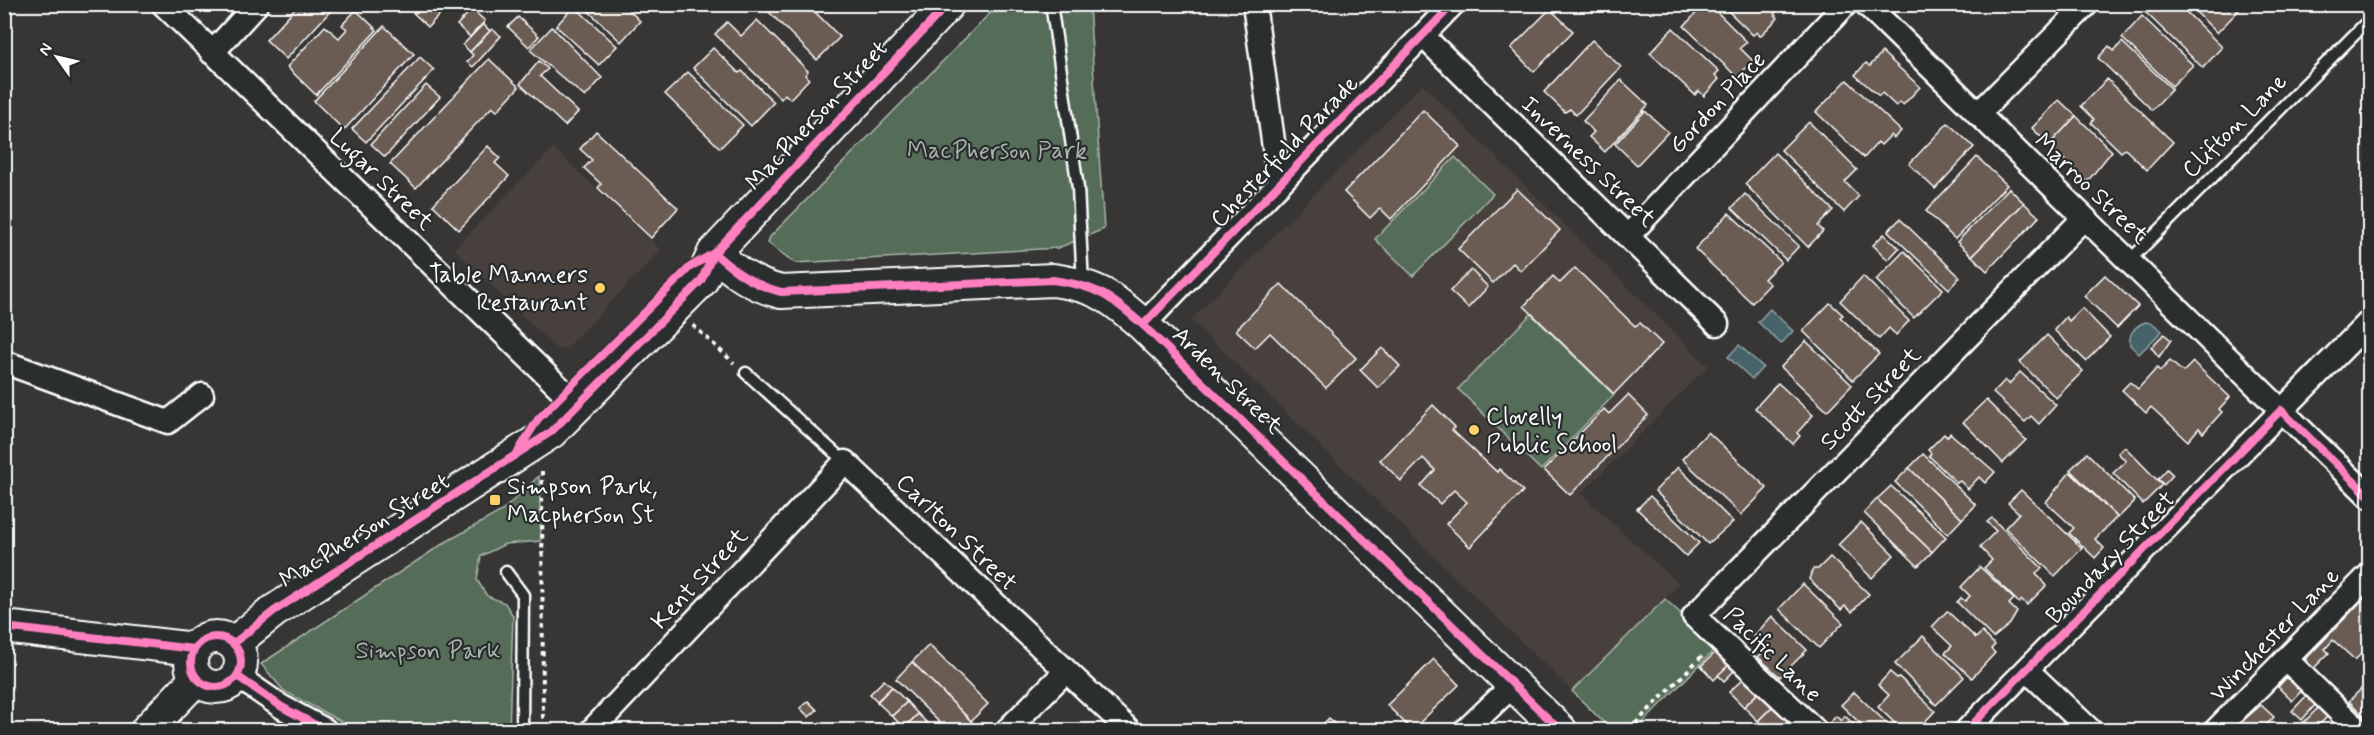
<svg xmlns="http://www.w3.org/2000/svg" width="2374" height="735" viewBox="0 0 2374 735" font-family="Mynerve,sans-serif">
<rect width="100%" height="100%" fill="#373635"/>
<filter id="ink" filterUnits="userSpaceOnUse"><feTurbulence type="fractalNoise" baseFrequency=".0167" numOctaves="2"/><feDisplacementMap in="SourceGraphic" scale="12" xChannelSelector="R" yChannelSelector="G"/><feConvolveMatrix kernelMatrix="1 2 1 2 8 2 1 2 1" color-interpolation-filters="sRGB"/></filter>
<g filter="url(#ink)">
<g fill="#47413e">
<path d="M1422,84L1708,366L1581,494L1679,584L1572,691L1191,320Z"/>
<path d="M553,148L661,250L566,349H557L454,249Z"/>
</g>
<g fill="#556c58" stroke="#aab6ac" stroke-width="1.5">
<path d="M998,5H1089L1104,229L1058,248L795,263L768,243L770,237Z"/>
<path d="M1455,157L1493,194L1413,276L1375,239Z"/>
<path d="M1531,314L1614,395L1541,470L1458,389Z"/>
<path d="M539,476L541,541L505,544L481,556L477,580L487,596L505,603L513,616L509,730H357L284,691L261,664L444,543L502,511Z"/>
<path d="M1665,599L1717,647L1636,730H1611L1572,691Z"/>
</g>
<g fill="#47646b" stroke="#91a2a6" stroke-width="1.5">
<path d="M1770,309L1793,331L1781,344L1758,322Z"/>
<path d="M2145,322L2152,323L2162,331L2139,354L2130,345C2128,334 2135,326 2145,322Z"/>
<path d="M1739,345L1763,367L1752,379L1728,357Z"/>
</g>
<g fill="#6b5b53" stroke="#fff" stroke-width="1.5">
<path d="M299,4H337L286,59L266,40Z"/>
<path d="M404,4H439L434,9L440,14L428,27Z"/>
<path d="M623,4L640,21L621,42L582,5Z"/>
<path d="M761,4H807L840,37L817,60Z"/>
<path d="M1705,4H1709L1747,42L1740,48L1753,61L1737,77L1684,26Z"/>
<path d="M1721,4H1770L1777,11L1774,14L1778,18L1760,36L1757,32L1753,35Z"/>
<path d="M2150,4H2178L2222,47L2203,68L2144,11Z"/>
<path d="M2188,4H2233L2239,10L2217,33Z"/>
<path d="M574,6L617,46L599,65L556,26Z"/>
<path d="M472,9L485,21L470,37L457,25Z"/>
<path d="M1550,9L1573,31L1534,72L1511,48Z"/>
<path d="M356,10L377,30L316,95L287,67L325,26L339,38L347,29L342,25Z"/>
<path d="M2142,16L2193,65L2172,86L2122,38Z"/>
<path d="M518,17L539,36L529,47L508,27Z"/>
<path d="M757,20L808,71L805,75L809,79L790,99L785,94L781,99L715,34L727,22L741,36Z"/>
<path d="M483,24L490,31L470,52L463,45Z"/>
<path d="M384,26L414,54L344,130L314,101Z"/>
<path d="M552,27L602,78L585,97L530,50Z"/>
<path d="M1673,28L1719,71L1715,75L1719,79L1704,96L1699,91L1695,95L1650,53Z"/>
<path d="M492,29L501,36L473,67L467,62L473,55L470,52Z"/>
<path d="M1592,40L1621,67L1576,115L1570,109L1565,112L1544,92Z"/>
<path d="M2122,42L2172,89L2152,110L2098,58L2109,46L2114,51Z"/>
<path d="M713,48L739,73L742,71L774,102L751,126L693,68Z"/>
<path d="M1882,52L1920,87L1903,105L1900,102L1896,106L1882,93L1879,96L1855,75L1866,63L1870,66Z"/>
<path d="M420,57L434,70L366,142L352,129Z"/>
<path d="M489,59L519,87L497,111L492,107L416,188L390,164Z"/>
<path d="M539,61L548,69L540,76L578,112L565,126L520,84Z"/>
<path d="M688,72L743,125L720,148L665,94Z"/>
<path d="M2107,79L2173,142L2147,170L2125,149L2121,152L2091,123L2094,119L2081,106Z"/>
<path d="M1621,80L1648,105L1605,152L1589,137L1594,132L1583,121Z"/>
<path d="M1847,80L1901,131L1894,138L1891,135L1881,145L1878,142L1864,158L1816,112Z"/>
<path d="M426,85L440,97L385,157L371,144Z"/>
<path d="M2059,100L2076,116L2049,145L2032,128Z"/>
<path d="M1423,110L1460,146L1391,219L1380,208L1370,218L1344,192Z"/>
<path d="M1645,111L1668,132L1637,165L1615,144Z"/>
<path d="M2076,116L2112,151L2087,182L2049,145Z"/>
<path d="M1809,122L1857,170L1845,182L1859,196L1844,212L1781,150Z"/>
<path d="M1948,123L1974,147L1935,189L1909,164Z"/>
<path d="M596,131L678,208L651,238L598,188L601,184L584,168L592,160L580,149Z"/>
<path d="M488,146L500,158L495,163L509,176L459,230L433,205Z"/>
<path d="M1775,153L1833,210L1818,226L1823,231L1808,247L1745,184Z"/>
<path d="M1977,157L2007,185L1955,239L1926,211Z"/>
<path d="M2009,188L2024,203L1972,256L1957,242Z"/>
<path d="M1517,189L1560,230L1521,271L1513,263L1493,283L1458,249Z"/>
<path d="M1745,194L1799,246L1786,260L1732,208Z"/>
<path d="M2024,203L2039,217L1987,271L1972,256Z"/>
<path d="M1729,213L1781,262L1764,279L1770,284L1752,303L1695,249Z"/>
<path d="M1900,219L1960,277L1949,289L1888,231Z"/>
<path d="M1884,234L1899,248L1888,260L1873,245Z"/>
<path d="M1904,251L1943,289L1914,318L1876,280Z"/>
<path d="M1575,268L1635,326L1640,323L1662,344L1614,394L1524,306L1553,276L1560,283Z"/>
<path d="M1471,270L1488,287L1468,308L1450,291Z"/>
<path d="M2105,275L2138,306L2117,328L2084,296Z"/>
<path d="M1863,276L1909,321L1896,335L1889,328L1879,339L1840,301Z"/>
<path d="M1281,284L1356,358L1326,388L1270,333L1255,348L1236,330Z"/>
<path d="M1830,303L1843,315L1840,317L1879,354L1853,380L1803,331Z"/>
<path d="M2082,308L2110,337L2086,361L2054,330L2066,317L2069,321Z"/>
<path d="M2164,334L2171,340L2159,357L2151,347Z"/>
<path d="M2047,335L2083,371L2056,398L2020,362Z"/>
<path d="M1806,341L1852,385L1827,411L1781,367Z"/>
<path d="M1382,348L1400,366L1378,388L1360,370Z"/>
<path d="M2170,361L2183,372L2193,362L2230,397L2219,409L2222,412L2203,433L2199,428L2188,441L2151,407L2146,413L2122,390L2130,382L2138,389L2157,368L2160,371Z"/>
<path d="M2020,372L2056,405L2039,424L2031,416L2025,422L1993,393L2005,380L2009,384Z"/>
<path d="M1778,383L1813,415L1797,433L1800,436L1793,444L1755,408Z"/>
<path d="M1628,395L1648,415L1570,495L1544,470L1604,409L1609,414Z"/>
<path d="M1986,400L2026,440L2003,463L1963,422Z"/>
<path d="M1433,405L1455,427L1452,430L1497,472L1499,469L1523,491L1470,547L1446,524L1467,502L1454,490L1440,504L1421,486L1435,470L1423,458L1401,481L1380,460Z"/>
<path d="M1708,432L1767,488L1741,515L1682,459Z"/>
<path d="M1950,433L1995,472L1985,483L1979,477L1968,489L1960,481L1957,483L1929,456L1931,453L1928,450L1944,434L1947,437Z"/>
<path d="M2125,447L2162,485L2143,504L2113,473L2126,461L2118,453Z"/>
<path d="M2087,453L2135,501L2118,518L2070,470Z"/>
<path d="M1923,454L1976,505L1962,519L1909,468Z"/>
<path d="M1678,467L1733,522L1708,544L1655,491Z"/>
<path d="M1909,468L1962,519L1948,534L1895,482Z"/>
<path d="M2167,469L2173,475L2164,485L2158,479Z"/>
<path d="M2070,472L2117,517L2095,539L2104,548L2095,558L2069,533L2074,528L2046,502Z"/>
<path d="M1891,486L1946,537L1932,552L1877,499Z"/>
<path d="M2021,490L2082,548L2055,576L2005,528L2019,513L2008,503Z"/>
<path d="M1650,496L1699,543L1686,556L1637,509Z"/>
<path d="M1877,499L1932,552L1918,566L1864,513Z"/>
<path d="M1992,518L2042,568L2036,573L2046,586L2027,605L2022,600L2019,603L1984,568L1992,560L1980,547L1996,531L1987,522Z"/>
<path d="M1861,522L1894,555L1872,578L1838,545Z"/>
<path d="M1830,557L1869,594L1852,612L1845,606L1841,610L1809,579L1813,569H1818Z"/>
<path d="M1980,567L2014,599L2009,604L2017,612L2010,624L1993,638L1957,602L1961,598L1965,601L1970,596L1961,587Z"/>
<path d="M1803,584L1843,623L1819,648L1779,609Z"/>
<path d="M2370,592V645L2355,660L2333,640L2325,649L2329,653L2313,669L2304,661Z"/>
<path d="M1947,611L1976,638L1982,632L1995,645L1991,649L1995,653L1972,678L1945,653L1952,646L1932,627Z"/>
<path d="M1772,616L1807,650L1780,677L1758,657L1767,648L1754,636Z"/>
<path d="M1923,636L1964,677L1936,705L1895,664Z"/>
<path d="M929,645L988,704L971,721L912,662Z"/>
<path d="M1718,650L1731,663L1714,680L1701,666Z"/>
<path d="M1434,659L1459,685L1412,730L1387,705Z"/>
<path d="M912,662L972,722L964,730H947L896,679Z"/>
<path d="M1731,663L1737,668L1724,681L1718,675Z"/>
<path d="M1890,672L1897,678L1899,677L1935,711L1917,730H1902L1878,707L1889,695L1878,685Z"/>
<path d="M2288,676L2303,689L2292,701L2278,687Z"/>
<path d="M1744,678L1758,693L1744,707L1729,692Z"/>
<path d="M884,680L892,687L877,701L870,694Z"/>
<path d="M2368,682L2370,712L2365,717L2349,701Z"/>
<path d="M892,687L907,702L892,716L877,702Z"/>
<path d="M1760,691L1774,705L1758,721L1744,707Z"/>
<path d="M1854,692L1894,730H1867L1841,705Z"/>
<path d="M2307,695L2316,704L2302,720L2292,711Z"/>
<path d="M808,701L817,710L809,717L800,708Z"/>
<path d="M907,702L918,714L904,728L892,716Z"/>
<path d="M1774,705L1789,720L1779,730H1768L1758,721Z"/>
<path d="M2261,705L2274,717L2262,730H2232Z"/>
<path d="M2320,706L2329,715L2314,730H2296Z"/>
<path d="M918,714L929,725L923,730H906L904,728Z"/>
<path d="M1836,716L1841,721L1845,716L1860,730H1832L1827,726Z"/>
<path d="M1329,718L1341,730L1318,729Z"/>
<path d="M1789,720L1800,730H1779Z"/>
</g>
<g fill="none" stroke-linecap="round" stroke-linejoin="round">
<defs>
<g id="service">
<path d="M1052,10L1078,188L1083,284"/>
<path d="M2129,261L2370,19"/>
<path d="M746,373L845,462"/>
<path d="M506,572L523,595L522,730"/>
</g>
<g id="minor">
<path d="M163,4L564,392"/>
<path d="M1254,4L1279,184"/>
<path d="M1866,4L2370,497"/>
<path d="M1423,36L1717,324"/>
<path d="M212,53L257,4"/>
<path d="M1978,114L2087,4"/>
<path d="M1628,236L1846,4"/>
<path d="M1143,325L1453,4"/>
<path d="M4,362L168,422L202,395"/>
<path d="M2286,659L2358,730"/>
<path d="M2027,670L2090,730"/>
<path d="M237,676L282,707L325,730"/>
<path d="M592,730L845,462L1129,730"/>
<path d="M1007,730L1065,672"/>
<path d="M1466,730L1513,685"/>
<path d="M1815,730L1694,616L2084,218"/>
<path d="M1967,730L2370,321"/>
<path d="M2216,730L2370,574"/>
</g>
<g id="secondary">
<path d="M714,253C735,272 753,285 781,292L1053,280C1097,286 1110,296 1143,325L1560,730"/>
<path d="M4,627L194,649"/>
<circle cx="216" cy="662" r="25"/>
<path d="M234,643L274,611L551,432L701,281L714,253L948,4"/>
<path d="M147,730L197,678"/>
</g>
</defs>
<use href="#service" stroke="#fff" stroke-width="15"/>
<use href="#minor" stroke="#fff" stroke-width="27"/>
<use href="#secondary" stroke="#fff" stroke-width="36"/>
<g stroke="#fff" stroke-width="4" stroke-dasharray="4.5 4.5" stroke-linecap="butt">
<path d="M693,325L734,363"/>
<path d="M542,471L543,730"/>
<path d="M1629,730L1704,654"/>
</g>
<use href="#service" stroke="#2a2d2e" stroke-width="10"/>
<use href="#minor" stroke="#2a2d2e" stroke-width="22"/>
<use href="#secondary" stroke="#2a2d2e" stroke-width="32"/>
<defs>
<g id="cycleway">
<path d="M714,253C735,272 753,285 781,292L1053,280C1097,286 1110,296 1143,325L1560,730"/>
<path d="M1143,325L1453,4"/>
<path d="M519,450L538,419L690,267L714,253"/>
<path d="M4,627L194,649"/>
<circle cx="216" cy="662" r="25"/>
<path d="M234,643L274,611L551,432L701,281L714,253L948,4"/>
<path d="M237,676L282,707L325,730"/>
<path d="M1967,730L2281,410L2370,497"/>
</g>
</defs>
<use href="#cycleway" stroke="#2a2d2e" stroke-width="11"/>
<use href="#cycleway" stroke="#ff80c0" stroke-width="8"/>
</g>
</g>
<g fill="#ffd166" stroke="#2a2d2e" stroke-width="2">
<circle cx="600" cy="288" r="6"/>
<circle cx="1474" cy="430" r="6"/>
<rect x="489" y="494" width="12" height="12" rx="3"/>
</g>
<g text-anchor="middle" stroke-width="4.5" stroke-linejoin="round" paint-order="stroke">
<g font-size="24" fill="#fff" stroke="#2a2d2e">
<text transform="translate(1717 102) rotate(-47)" y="8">Gordon Place</text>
<text transform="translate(816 115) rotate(-47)" y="8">MacPherson Street</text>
<text transform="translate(2234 125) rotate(-45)" y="8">Clifton Lane</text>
<text transform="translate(1284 151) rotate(-46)" y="8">Chesterfield Parade</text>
<text transform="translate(1589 161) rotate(44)" y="8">Inverness Street</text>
<text transform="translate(382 179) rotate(44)" y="8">Lugar Street</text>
<text transform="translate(2092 188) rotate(44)" y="8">Marroo Street</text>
<text transform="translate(1228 380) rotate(44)" y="8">Arden Street</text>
<text transform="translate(1870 398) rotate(-46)" y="8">Scott Street</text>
<text transform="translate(364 530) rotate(-32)" y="8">MacPherson Street</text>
<text transform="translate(957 532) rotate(44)" y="8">Carlton Street</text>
<text transform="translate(2110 557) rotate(-46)" y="8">Boundary Street</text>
<text transform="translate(699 578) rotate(-47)" y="8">Kent Street</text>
<text transform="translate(2274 634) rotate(-46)" y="8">Winchester Lane</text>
<text transform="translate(1773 654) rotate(44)" y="8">Pacific Lane</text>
</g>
<g font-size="24" fill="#aab6ac" stroke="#2a2d2e">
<text x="997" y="158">MacPherson Park</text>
<text x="428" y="658">Simpson Park</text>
</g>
<g font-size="24" fill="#fff" stroke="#2a2d2e" text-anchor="start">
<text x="588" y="282" text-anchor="end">Table Manners<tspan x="588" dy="28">Restaurant</tspan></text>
<text x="1486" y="424">Clovelly<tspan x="1486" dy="28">Public School</tspan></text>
<text x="507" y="494">Simpson Park,<tspan x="507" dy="28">Macpherson St</tspan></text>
</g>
</g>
<rect width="2374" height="735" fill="none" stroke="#2a2d2e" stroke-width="24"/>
<rect x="12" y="12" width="2350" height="711" fill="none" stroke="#fff" stroke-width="2" filter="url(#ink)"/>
<g transform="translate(57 57) rotate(304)" stroke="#2a2d2e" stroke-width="4.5" paint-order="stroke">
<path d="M0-4.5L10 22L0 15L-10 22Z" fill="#ffffff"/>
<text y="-9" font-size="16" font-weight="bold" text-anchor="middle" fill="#ffffff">N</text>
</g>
</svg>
